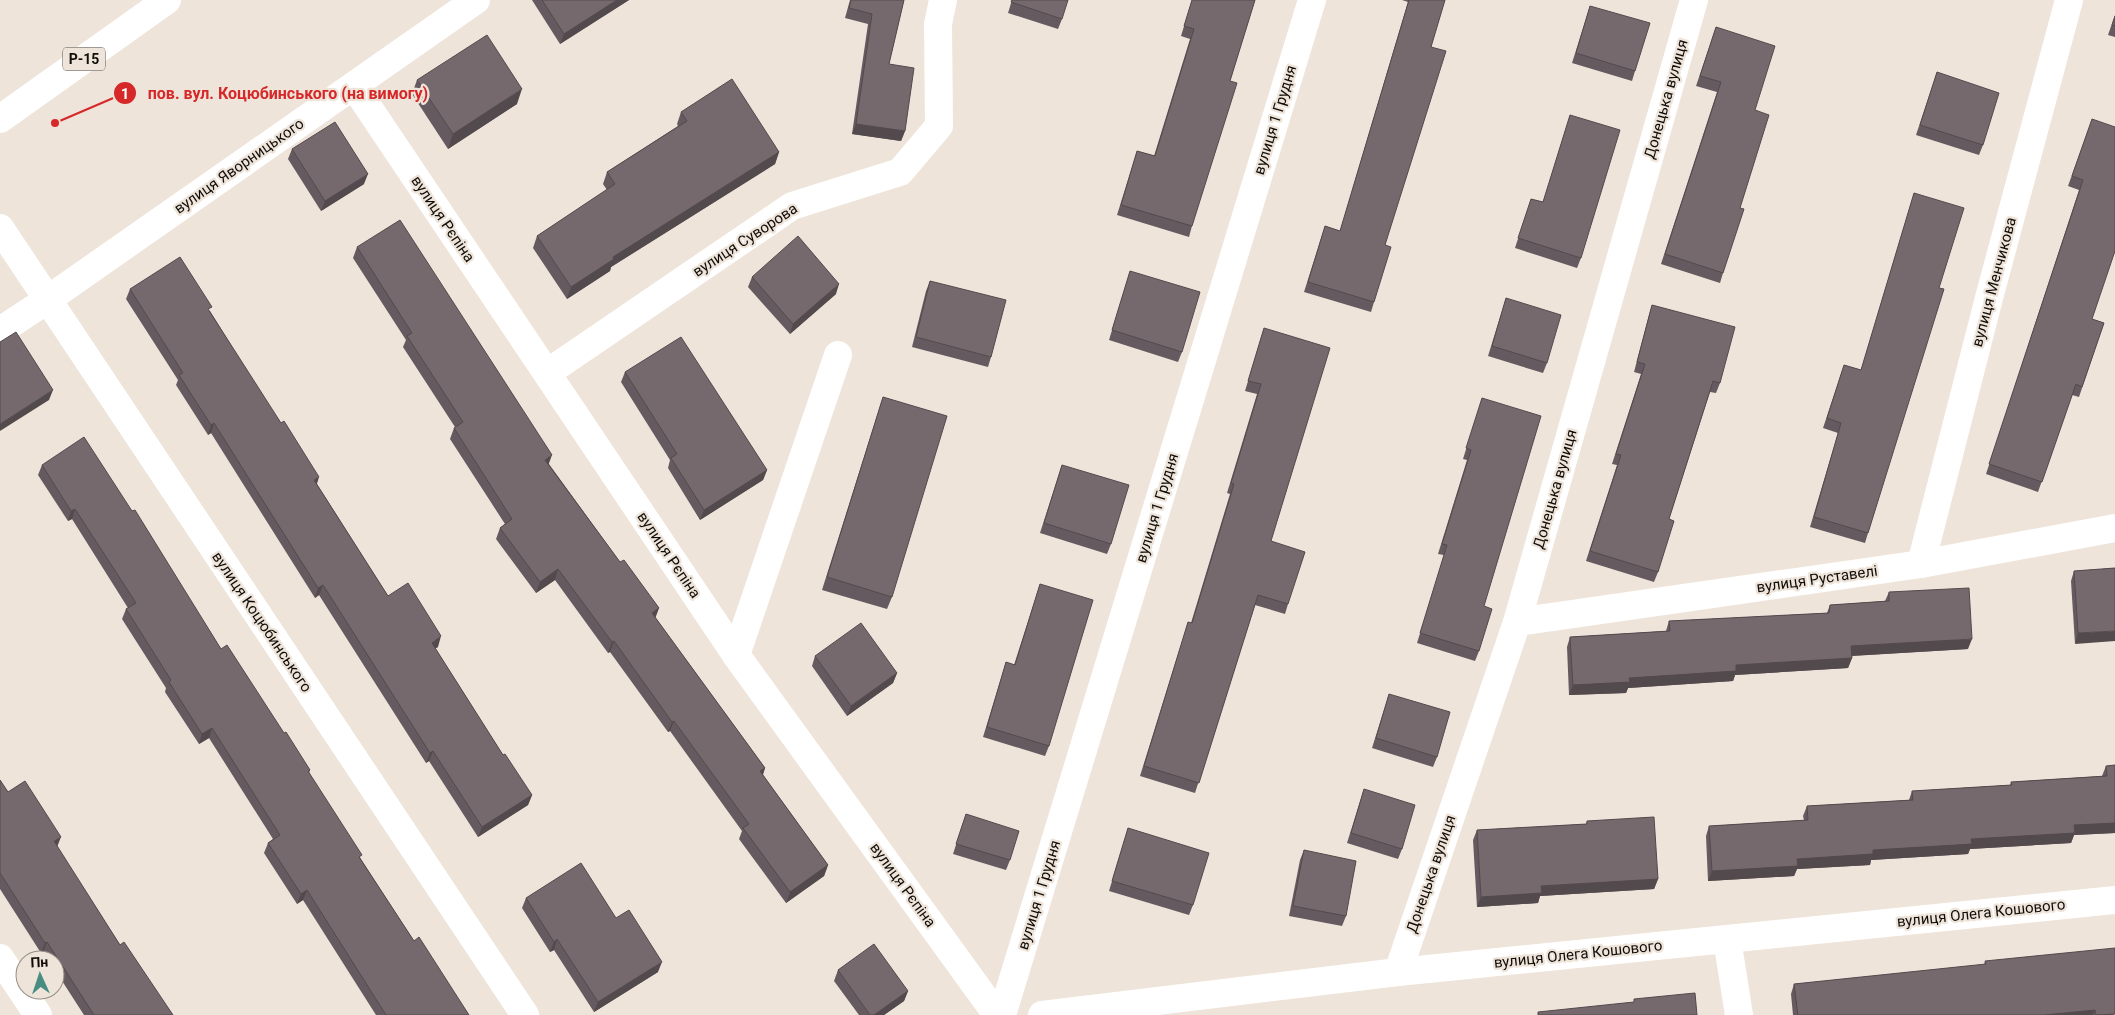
<svg xmlns="http://www.w3.org/2000/svg" width="2115" height="1015" viewBox="0 0 2115 1015" font-family="Roboto,sans-serif">
<rect width="100%" height="100%" fill="#eee4da"/>
<g fill="none" stroke-linecap="round" stroke-linejoin="round">
<g stroke="#fff" stroke-width="28">
<path d="M354,86L736,655L997,1015"/>
<path d="M0,228L525,1015"/>
<path d="M0,331L47,300L476,0"/>
<path d="M547,373L792,206L900,172L939,126L938,24L943,0"/>
<path d="M1921,564L1989,298L2069,0"/>
<path d="M1517,622L1921,564L2115,528"/>
<path d="M736,655L838,355"/>
<path d="M1727,939L1739,1015"/>
<path d="M0,958L38,1015"/>
<path d="M1398,972L1517,622L1694,0"/>
<path d="M1002,1015L1312,0"/>
<path d="M1042,1015L1398,972L2115,900"/>
</g>
<path stroke="#fff" stroke-width="28" d="M0,119L167,0"/>
</g>
<g fill="#655a5f">
<path d="M532,0H629L560,44Z"/>
<path d="M850,0H904L889,64L905,131L901,141L852,134L868,24L845,18Z"/>
<path d="M1012,0L1062,19L1058,29L1008,13Z"/>
<path d="M1192,0H1255L1230,81L1192,226L1189,237L1117,215L1137,151L1154,156L1190,39L1181,36Z"/>
<path d="M1402,0H1445L1431,47L1385,245L1374,302L1371,312L1304,292L1325,226L1340,231L1408,2Z"/>
<path d="M1590,6L1635,71L1632,81L1572,63Z"/>
<path d="M2115,15V37L2108,35Z"/>
<path d="M1716,27L1755,110L1740,208L1723,273L1720,283L1661,264L1717,92L1696,86Z"/>
<path d="M1937,72L1983,145L1979,155L1916,135Z"/>
<path d="M417,80L517,104L448,149L412,94Z"/>
<path d="M681,112L779,152L775,164L611,267L610,271L567,299L533,248L537,236L607,190L603,184L607,172L678,126L677,124Z"/>
<path d="M1570,115L1581,258L1577,268L1515,248L1531,199L1543,202Z"/>
<path d="M2092,119V319L2104,323L2079,397L2072,395L2038,492L1986,474L2079,190L2068,186Z"/>
<path d="M292,149L364,184L321,211L288,159Z"/>
<path d="M1914,193L1939,288L1868,533L1865,543L1810,527L1838,433L1823,428L1844,365L1861,370Z"/>
<path d="M357,247L549,464L620,562L659,608L655,617L765,768L763,775L828,865L824,876L786,903L739,839L742,831L670,731L668,732L610,652L608,653L555,580L536,593L496,539L500,528L505,524L450,439L454,428L455,427L403,347L406,340L353,258Z"/>
<path d="M1130,271L1182,352L1178,362L1109,340Z"/>
<path d="M752,277L836,294L790,334L748,287Z"/>
<path d="M930,281L991,357L988,367L912,347L926,291Z"/>
<path d="M130,289L210,311L317,484L388,596L438,647L435,648L503,755L532,795L528,805L478,837L429,761L426,763L319,595L315,598L211,433L208,435L176,385L178,380L126,299Z"/>
<path d="M1506,298L1547,363L1543,373L1488,356Z"/>
<path d="M1652,305L1720,383L1716,393L1710,392L1669,519L1658,572L1654,582L1586,561L1617,465L1612,464L1641,374L1634,372L1649,315Z"/>
<path d="M1264,328L1271,541L1288,604L1285,614L1255,605L1195,793L1140,776L1185,632L1188,622L1191,623L1230,494L1227,493L1257,394L1245,391Z"/>
<path d="M625,372L767,470L763,480L700,520L668,468L670,460L621,382Z"/>
<path d="M883,397L892,597L887,609L822,590Z"/>
<path d="M1482,398L1484,606L1479,651L1475,661L1417,643L1444,555L1438,554L1467,460L1463,459Z"/>
<path d="M42,465L132,511L221,649L310,770L309,773L361,859L414,941L469,1015H376L303,900L297,904L264,853L268,843L273,839L209,738L199,744L165,692L166,688L122,619L126,609L128,608L72,519L68,521L38,475Z"/>
<path d="M1062,465L1111,544L1107,554L1040,533Z"/>
<path d="M2115,568L2075,644L2071,581L2074,571Z"/>
<path d="M1040,584L1049,746L1045,756L983,737L1006,662L1014,665Z"/>
<path d="M1889,592L1968,649L1852,656V658L1848,668L1735,675L1733,681L1628,688L1626,693L1569,695L1567,647L1570,637L1666,631L1669,621L1827,613L1830,605L1885,601Z"/>
<path d="M815,656L897,673L893,683L847,716L812,666Z"/>
<path d="M1389,694L1437,757L1433,767L1372,748Z"/>
<path d="M2115,765V833L2074,835L2071,843L1970,849L1968,854L1871,860L1870,865L1797,869L1794,876L1708,881L1706,836L1709,826L1804,820L1803,816L1807,806L1909,800L1912,791L2010,785L2011,782L2102,776L2106,766Z"/>
<path d="M0,780L8,792L57,847L120,945L173,1015H84L55,970V960H49L43,952L41,953L0,889Z"/>
<path d="M1364,789L1402,849L1398,859L1347,843Z"/>
<path d="M966,814L1010,860L1006,870L953,854Z"/>
<path d="M1587,821L1658,879L1654,889L1540,896L1538,903L1477,907L1473,840L1477,830L1586,824Z"/>
<path d="M1128,828L1193,905L1189,915L1109,891Z"/>
<path d="M1304,850L1346,916L1342,926L1289,916L1300,860Z"/>
<path d="M526,898L616,918L658,972L594,1012L554,950L550,952L522,908Z"/>
<path d="M1985,961L2115,1015H1793L1791,994L1794,984L1984,965Z"/>
<path d="M838,970L908,991L904,1001L884,1015H859L834,981Z"/>
</g>
<g fill="#534a4d">
<path d="M617,0H629L560,44L564,34Z"/>
<path d="M522,89L517,104L448,149L453,134Z"/>
<path d="M856,124L905,131L901,141L852,134Z"/>
<path d="M779,152L775,164L611,267L610,271L567,299L571,287L613,257Z"/>
<path d="M368,174L364,184L321,211L325,201Z"/>
<path d="M839,284L836,294L790,334L793,324Z"/>
<path d="M53,390L49,400L0,431V424Z"/>
<path d="M214,423L211,433L208,435L211,425Z"/>
<path d="M552,455L548,466L545,460Z"/>
<path d="M767,470L763,480L700,520L704,510Z"/>
<path d="M319,477L316,487L314,480Z"/>
<path d="M75,509L72,519L68,521L71,511Z"/>
<path d="M558,569L555,580L536,593L540,582Z"/>
<path d="M323,585L319,595L315,598L318,588Z"/>
<path d="M659,608L655,619L652,613Z"/>
<path d="M2115,631V641L2075,644L2078,633Z"/>
<path d="M441,636L438,647L428,653L432,643Z"/>
<path d="M1972,639L1968,649L1848,656L1851,646Z"/>
<path d="M614,641L610,652L608,653L612,642Z"/>
<path d="M1852,658L1848,668L1735,675L1733,681L1628,688L1626,693L1569,695L1573,685L1629,678L1736,665Z"/>
<path d="M897,673L893,683L847,716L851,706Z"/>
<path d="M674,721L670,731L668,732L672,722Z"/>
<path d="M212,728L209,738L199,744L202,734Z"/>
<path d="M433,751L429,761L426,763L430,753Z"/>
<path d="M765,768L761,779L760,771Z"/>
<path d="M532,795L528,805L478,837L482,827Z"/>
<path d="M2115,823V833L2074,835L2071,843L1970,849L1968,854L1871,860L1870,865L1797,869L1794,876L1708,881L1712,871L1797,859L1971,839L2074,825Z"/>
<path d="M61,837L57,847L54,841Z"/>
<path d="M828,865L824,876L786,903L790,892Z"/>
<path d="M1658,879L1654,889L1540,896L1538,903L1477,907L1481,897L1541,886Z"/>
<path d="M307,890L303,900L297,904L301,894Z"/>
<path d="M557,939L554,950L550,952L554,942Z"/>
<path d="M47,942L43,952L41,953L45,943Z"/>
<path d="M662,962L658,972L594,1012L598,1002Z"/>
<path d="M908,991L904,1001L884,1015H874Z"/>
<path d="M2095,1010L2093,1015H2044Z"/>
</g>
<g fill="#76696e" stroke="#534a4d">
<path d="M542,0H617L564,34Z"/>
<path d="M851,0H904L889,64L914,68L905,131L856,124L872,14L849,8Z"/>
<path d="M1012,0H1068L1062,19L1011,2Z"/>
<path d="M1192,0H1255L1230,81L1237,83L1192,226L1121,205L1137,151L1155,156L1194,29L1184,26Z"/>
<path d="M1409,0H1445L1431,47L1446,51L1385,245L1391,247L1374,302L1308,282L1325,226L1340,231Z"/>
<path d="M1590,6L1650,23L1635,71L1576,53Z"/>
<path d="M2115,16V26L2112,25Z"/>
<path d="M1716,27L1775,46L1755,110L1769,115L1740,208L1744,209L1723,273L1665,254L1721,82L1700,76Z"/>
<path d="M487,35L522,89L453,134L417,80Z"/>
<path d="M1937,72L1999,93L1983,145L1920,125Z"/>
<path d="M732,79L779,152L613,257L614,259L571,287L537,236L615,184L607,172L687,121L681,112Z"/>
<path d="M1570,115L1620,130L1581,258L1518,238L1531,199L1543,202Z"/>
<path d="M2092,119L2115,127V251L2092,319L2104,323L2082,387L2076,384L2042,482L1989,464L2083,180L2072,176Z"/>
<path d="M335,122L368,174L325,201L292,149Z"/>
<path d="M1914,193L1964,208L1939,288L1944,289L1868,533L1814,517L1841,423L1827,418L1844,365L1861,370Z"/>
<path d="M400,220L552,455L545,460L620,562L624,560L659,608L652,613L765,768L760,771L828,865L790,892L743,828L749,824L674,721L672,722L614,641L612,642L558,569L540,582L500,528L512,519L454,428L463,422L407,336L412,333L357,247Z"/>
<path d="M798,236L839,284L793,324L752,277Z"/>
<path d="M180,257L212,307L208,309L281,423L284,421L319,477L314,480L388,596L408,583L441,636L432,643L503,755L505,754L532,795L482,827L433,751L430,753L323,585L318,588L214,423L211,425L179,375L183,373L130,289Z"/>
<path d="M1130,271L1200,292L1182,352L1112,330Z"/>
<path d="M930,281L1006,300L991,357L916,337Z"/>
<path d="M1506,298L1561,315L1547,363L1492,346Z"/>
<path d="M1652,305L1735,327L1720,383L1713,381L1669,519L1674,521L1658,572L1590,551L1621,455L1616,454L1645,364L1637,362Z"/>
<path d="M1264,328L1330,348L1271,541L1305,552L1288,604L1258,595L1199,783L1144,766L1188,622L1192,623L1234,484L1231,483L1261,384L1248,381Z"/>
<path d="M16,332L53,390L0,424V342Z"/>
<path d="M681,337L767,470L704,510L671,458L677,454L625,372Z"/>
<path d="M883,397L947,416L892,597L827,577Z"/>
<path d="M1482,398L1541,416L1484,606L1492,609L1479,651L1420,633L1447,545L1442,544L1471,450L1466,448Z"/>
<path d="M84,437L132,511L135,510L221,649L227,645L284,733L286,732L310,770L308,771L362,855L359,857L414,941L419,937L469,1015H386L307,890L301,894L268,843L280,835L212,728L202,734L169,682L171,680L126,609L136,603L75,509L71,511L42,465Z"/>
<path d="M1062,465L1129,485L1111,544L1044,523Z"/>
<path d="M2115,568V631L2078,633L2074,571Z"/>
<path d="M1040,584L1093,600L1049,746L987,727L1006,662L1015,665Z"/>
<path d="M1969,588L1972,639L1851,646L1852,658L1736,665V671L1629,678L1630,682L1573,685L1570,637L1670,631L1669,621L1829,613L1830,605L1889,601V592Z"/>
<path d="M861,623L897,673L851,706L815,656Z"/>
<path d="M1389,694L1450,712L1437,757L1376,738Z"/>
<path d="M2115,765V823L2074,825L2075,833L1971,839L1972,844L1873,850V854L1797,859L1798,866L1712,871L1709,826L1808,820L1807,806L1913,800L1912,791L2012,785L2011,782L2107,776L2106,766Z"/>
<path d="M0,780L8,792L25,781L61,837L54,841L120,945L124,942L173,1015H94L47,942L45,943L0,873Z"/>
<path d="M1364,789L1415,805L1402,849L1351,833Z"/>
<path d="M966,814L1019,831L1010,860L956,844Z"/>
<path d="M1654,817L1658,879L1541,886L1542,893L1481,897L1477,830L1587,824V821Z"/>
<path d="M1128,828L1209,853L1193,905L1112,881Z"/>
<path d="M1304,850L1356,861L1346,916L1293,906Z"/>
<path d="M581,863L616,918L629,910L662,962L598,1002L557,939L554,942L526,898Z"/>
<path d="M874,944L908,991L874,1015H870L838,970Z"/>
<path d="M2115,948V1014L2096,1015L2095,1010L2044,1015H1798L1794,984L1986,964L1985,961Z"/>
<path d="M1695,993L1697,1015H1538V1012L1634,1002V999Z"/>
</g>
<g text-anchor="middle" stroke-width="4.5" stroke-linejoin="round" paint-order="stroke">
<rect fill="#eee4da" stroke="#534e48" stroke-width="1" x="63" y="47.5" width="42" height="23" rx="4"/>
<g font-size="14" font-weight="bold" fill="#100d09">
<text x="84" y="64">Р-15</text>
</g>
<g font-size="15" fill="#100d09" stroke="#eee4da">
<text transform="translate(1666 99) rotate(-74)" y="5">Донецька вулиця</text>
<text transform="translate(1275 120) rotate(-73)" y="5">вулиця 1 Грудня</text>
<text transform="translate(239 166) rotate(-35)" y="5">вулиця Яворницького</text>
<text transform="translate(443 219) rotate(56)" y="5">вулиця Рєпіна</text>
<text transform="translate(745 240) rotate(-33)" y="5">вулиця Суворова</text>
<text transform="translate(1994 282) rotate(-75)" y="5">вулиця Менчикова</text>
<text transform="translate(1555 489) rotate(-74)" y="5">Донецька вулиця</text>
<text transform="translate(1157 508) rotate(-73)" y="5">вулиця 1 Грудня</text>
<text transform="translate(669 555) rotate(56)" y="5">вулиця Рєпіна</text>
<text transform="translate(1817 579) rotate(-8)" y="5">вулиця Руставелі</text>
<text transform="translate(262 622) rotate(56)" y="5">вулиця Коцюбинського</text>
<text transform="translate(1431 874) rotate(-71)" y="5">Донецька вулиця</text>
<text transform="translate(903 885) rotate(54)" y="5">вулиця Рєпіна</text>
<text transform="translate(1039 895) rotate(-73)" y="5">вулиця 1 Грудня</text>
<text transform="translate(1981 913) rotate(-6)" y="5">вулиця Олега Кошового</text>
<text transform="translate(1578 954) rotate(-6)" y="5">вулиця Олега Кошового</text>
</g>
</g>
<path fill="none" stroke="#d62828" stroke-width="2" d="M55 123L125 93"/>
<g fill="#d62828" stroke="#eee4da" stroke-width="2">
<circle cx="55" cy="123" r="5"/>
<circle cx="125" cy="93" r="12"/>
</g>
<g font-size="15" text-anchor="middle" font-weight="bold" fill="#fff">
<text x="125" y="99">1</text>
</g>
<g font-size="16" text-anchor="middle" font-weight="bold" fill="#d62828" stroke="#eee4da" stroke-width="4.5" stroke-linejoin="round" paint-order="stroke">
<text x="288" y="99">пов. вул. Коцюбинського (на вимогу)</text>
</g>
<g transform="translate(40 975) rotate(357)"><circle r="24" fill="#eee4da" stroke="#958e86"/>
<path d="M0-4L9 19L0 12L-9 19Z" fill="#498d82"/>
<text y="-8" font-size="14" font-weight="bold" text-anchor="middle" fill="#100d09">Пн</text>
</g>
</svg>
